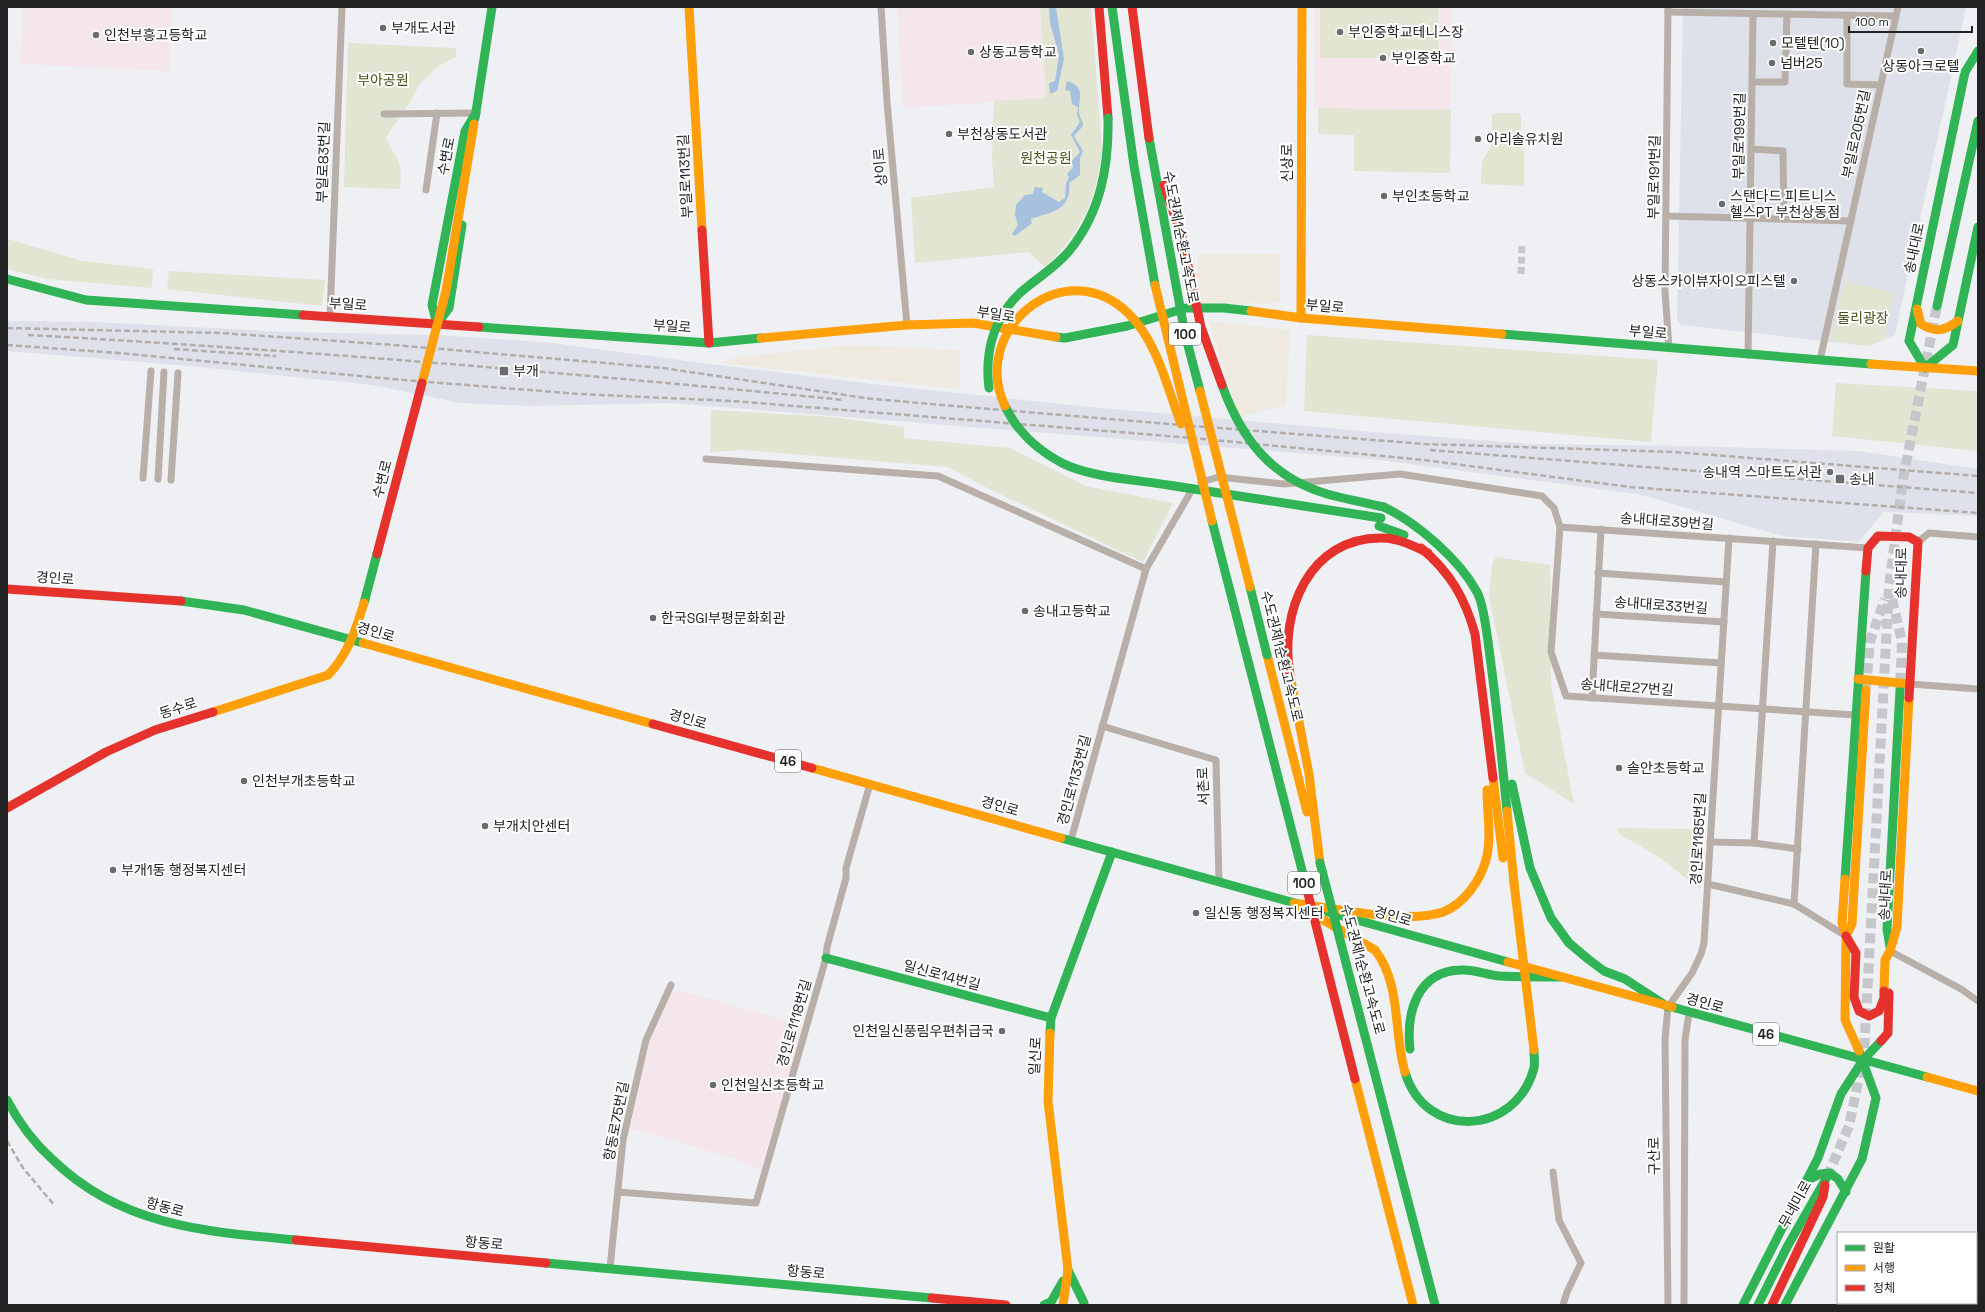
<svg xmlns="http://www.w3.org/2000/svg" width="1985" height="1312" viewBox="0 0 1985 1312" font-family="'Space Grotesk','Noto Sans KR',sans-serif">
<rect width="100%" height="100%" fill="#eff0f4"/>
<g fill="#dee1ea">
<path d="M1683,7H1966L1895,335L1868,346L1681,325L1677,320Z"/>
<path d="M7,321L95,322L288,332L440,335L553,343L694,362L881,385L1091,407L1373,432L1532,444L1691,446L1858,451L1978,469V516L1884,512L1859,542L1783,536L1638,494L1371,459L671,403L530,406L461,403L372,385L189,366L7,351Z"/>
</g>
<g fill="#eeeae0">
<path d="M1280,254V303L1198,304L1197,255Z"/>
<path d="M1209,321L1290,330L1286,405L1239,417Z"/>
<path d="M850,345L960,350V389L720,363L738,357Z"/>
</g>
<g fill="#f4e6ea">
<path d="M23,7H172L169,71L20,64Z"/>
<path d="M897,7H1040L1046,98L903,108Z"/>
<path d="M1315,7H1452L1451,110L1314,108Z"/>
<path d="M679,990L800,1024L803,1026L761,1170L736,1159L630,1128L650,1042L671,994Z"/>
</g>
<g fill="#e1e5d2">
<path d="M1040,7H1091L1102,149C1097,199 1081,233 1045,267L1029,252L915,263L911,198L994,187L992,159L994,101L1046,98Z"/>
<rect x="1320" y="7" width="118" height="51"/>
<path d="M348,43L456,48V57L437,67L419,85L411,101L386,137C389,146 393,152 398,160C402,168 401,181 400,189L344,187Z"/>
<path d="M1318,108L1451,110L1450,173L1354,171V135L1318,134Z"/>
<path d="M1496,113H1519L1521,116V130L1518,132L1495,133L1492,129V116Z"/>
<path d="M1492,143H1524V186L1481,184L1482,161L1488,152Z"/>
<path d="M8,239L83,261L153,269L152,288L47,279L7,269Z"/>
<path d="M169,271L325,280L322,306L167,289Z"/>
<path d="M1844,281L1894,292L1885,339L1868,346L1830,341Z"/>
<path d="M1307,335L1658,360L1651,442L1304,411Z"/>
<path d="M1836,383L1978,391V451L1832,436Z"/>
<path d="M711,410L833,417L904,427V438L1010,448L1086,486L1173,503L1143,562L983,486L948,467L743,450L710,452Z"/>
<path d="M1496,557L1550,565L1551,684L1574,804L1525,773L1489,596L1492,564Z"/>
<path d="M1617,828L1701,829L1700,889L1656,855L1619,834Z"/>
</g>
<g fill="#a6c1de">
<path d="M1049,7H1056L1064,59L1057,91L1050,94L1049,83L1055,81L1059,55L1050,23Z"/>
<path d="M1067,81C1087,87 1078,99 1079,113C1080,118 1083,121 1083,126L1074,136L1083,151L1080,158V175L1069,183C1072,211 1051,212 1031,219L1032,223L1015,236L1012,234L1018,225L1015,215L1016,205L1025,195L1033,194L1035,187L1043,188L1042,192L1059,202L1065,198L1066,184L1069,177L1067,174L1074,166L1070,163L1080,152L1071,135L1080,122L1077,115L1078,107L1072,104L1070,91L1065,90Z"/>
</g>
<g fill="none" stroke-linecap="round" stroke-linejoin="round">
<path stroke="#c6c7cb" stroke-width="7" stroke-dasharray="7 3.5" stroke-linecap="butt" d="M1521,274L1522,245"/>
<g stroke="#c6c7cb" stroke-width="10" stroke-dasharray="10 5" stroke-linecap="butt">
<path d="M1892,599L1902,642L1900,690"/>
<path d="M1866,688L1870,641L1885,599"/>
<path d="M1827,1177L1849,1126L1864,1053L1889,587L1903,479L1937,306"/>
</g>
<g stroke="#b8afa9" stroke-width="7">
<path d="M881,7L887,102L907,325"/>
<path d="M1668,7L1665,291L1669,348"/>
<path d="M1668,12L1896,16"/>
<path d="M1847,15V84L1880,85"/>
<path d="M1752,82H1785L1787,14"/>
<path d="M384,114L476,113"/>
<path d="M1751,149L1783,151L1784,219"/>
<path d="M426,190L437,113"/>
<path d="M1666,216L1851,221"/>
<path d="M330,317L342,7"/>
<path d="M1748,355L1753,14"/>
<path d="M1820,360L1898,7"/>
<path d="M706,459L938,476L1146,569"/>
<path d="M143,478L151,371"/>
<path d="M158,479L164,372"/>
<path d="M171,480L178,373"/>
<path d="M1201,482L1219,477L1284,484L1400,474L1542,496L1554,508L1560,527L1551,652L1566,696L1855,715"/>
<path d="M1560,527L1868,548"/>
<path d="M1918,542L1929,533L1978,537"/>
<path d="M1598,573L1726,582"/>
<path d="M1596,614L1724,622"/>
<path d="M1594,655L1721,663"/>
<path d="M1910,684L1978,689"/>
<path d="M1592,698L1601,529"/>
<path d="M1102,726L1216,760L1219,882"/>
<path d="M1071,840L1146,569L1193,488"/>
<path d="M1710,842L1754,843L1798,849"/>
<path d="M1754,843L1773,541"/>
<path d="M1708,884L1794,904L1846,936"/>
<path d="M1794,904L1816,544"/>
<path d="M1890,951L1961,989L1978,1001"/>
<path d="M1553,1172L1559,1220L1581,1263L1567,1292L1563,1305"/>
<path d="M618,1192L756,1203L826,958L827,947L846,878V868L870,784"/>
<path d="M610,1268L623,1140L646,1040L671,985"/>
<path d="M1668,1305L1665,1039L1668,1007L1692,973L1701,954L1704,943L1729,538"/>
<path d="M1684,1305L1685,1040L1689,1013"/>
</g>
<g stroke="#30b455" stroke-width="9">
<path d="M475,118L492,7"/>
<path d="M7,279L86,300L303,315"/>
<path d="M1937,306L1978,121"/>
<path d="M437,324L432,305L465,131L476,113"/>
<path d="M437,324L449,308L462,225"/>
<path d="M479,327L709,343L761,338"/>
<path d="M1502,334L1871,364"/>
<path d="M1056,337L1065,338L1127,326L1186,308H1224L1251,311"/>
<path d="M1925,368L1909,341L1965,72L1978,51"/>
<path d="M1925,368L1953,345L1978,227"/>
<path d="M1384,507C1417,523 1459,559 1477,592C1484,604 1488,641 1490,657C1497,708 1502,760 1507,811"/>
<path d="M1379,526L1404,535"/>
<path d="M181,601L244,610L363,643"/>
<path d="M364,603L377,554"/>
<path d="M1512,784L1530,868L1551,918L1569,943L1588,959L1604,971L1625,979L1668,1007"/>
<path d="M1061,838L1302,905"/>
<path d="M1845,879L1866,571"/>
<path d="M1328,912L1508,962"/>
<path d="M1890,947L1887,929L1900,690"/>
<path d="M826,958L1051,1018"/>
<path d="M1672,1007L1927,1077"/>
<path d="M1050,1033L1051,1018L1112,852"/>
<path d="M1410,1049C1406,1013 1417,971 1461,970C1474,969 1487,975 1500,976C1521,977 1541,977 1562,977"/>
<path d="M1405,1072C1425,1141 1516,1136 1534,1068C1535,1063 1534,1056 1534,1050"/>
<path d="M7,1100C19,1123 34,1143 53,1160C121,1226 206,1232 296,1240"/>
<path d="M1806,1181L1820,1174L1830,1173L1838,1179L1846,1192"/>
<path d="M546,1263L932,1298"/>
<path d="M1068,1270L1084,1303"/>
<path d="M1044,1305L1051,1302L1063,1281"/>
<path d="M1743,1305L1818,1158L1841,1094L1863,1060L1881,1041"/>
<path d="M1758,1305L1787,1247L1827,1177"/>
<path d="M1785,1305L1862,1159L1876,1098L1859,1051"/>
</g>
<g stroke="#ff9f0a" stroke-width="9">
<path d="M689,7L702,230"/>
<path d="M1917,309L1921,324C1936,333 1944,331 1958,321"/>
<path d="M1251,311L1301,318L1502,334"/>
<path d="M1301,318L1302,7"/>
<path d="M761,338L907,325L973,323L1056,337"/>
<path d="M1871,364L1978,371"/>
<path d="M363,643L653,724"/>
<path d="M1267,655L1307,812"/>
<path d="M1290,675L1309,774L1320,863"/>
<path d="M1858,679L1910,684"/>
<path d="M213,712L328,675C348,655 356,629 364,603"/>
<path d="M812,768L1061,838"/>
<path d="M1493,778L1503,858"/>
<path d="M1507,811L1514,883"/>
<path d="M1845,879L1842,923L1846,936L1845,1020L1859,1051"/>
<path d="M1294,903L1375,950C1402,985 1393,1032 1405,1072"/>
<path d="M1301,904C1336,909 1410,924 1443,912C1464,904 1480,881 1486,860C1492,838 1487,813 1487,790"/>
<path d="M1846,936L1852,924L1866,690"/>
<path d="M1508,962L1672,1007"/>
<path d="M1884,991L1885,960L1890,951L1897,927L1909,698"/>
<path d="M1050,1033L1048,1101L1068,1270L1063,1305"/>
<path d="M1927,1077L1978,1091"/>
</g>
<g stroke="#e5322d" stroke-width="9">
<path d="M1099,7L1108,118"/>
<path d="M702,230L709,343"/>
<path d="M303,315L479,327"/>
<path d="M1421,548C1450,572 1465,598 1475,634L1493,778"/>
<path d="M1866,571L1868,548L1878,536L1909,537L1918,542L1909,698"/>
<path d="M7,589L181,601"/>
<path d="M1290,675C1279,612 1309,537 1382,538C1398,538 1414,546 1428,553"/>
<path d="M653,724L812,768"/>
<path d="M7,808L106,752L155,730L213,712"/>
<path d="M1846,936L1856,953L1854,997L1859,1011L1869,1016L1879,1011L1884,998V991"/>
<path d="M1881,1041L1888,1033L1889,993"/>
<path d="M296,1240L546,1263"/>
<path d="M932,1298L1006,1305"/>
<path d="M1772,1305L1823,1197L1825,1185"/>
</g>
<g stroke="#b2adaa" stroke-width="2.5" stroke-dasharray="6 3" stroke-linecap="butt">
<path d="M7,328L221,333L394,345L663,368L872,399L1193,426L1425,444L1675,452L1978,476"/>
<path d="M28,335C301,350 572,373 844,400"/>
<path d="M7,345L119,353L391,379L579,394L732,401L1193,438L1424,460L1630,487L1978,513"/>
<path d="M174,349L276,356"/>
<path d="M1430,450L1978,493"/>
<path d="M7,1141L23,1168L55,1206"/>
</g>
<g stroke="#30b455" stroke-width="9">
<path d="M1112,7L1134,166L1155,285"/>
<path d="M1149,138L1185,334L1200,391"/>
<path d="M1222,385C1241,438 1271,478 1327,494C1346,499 1365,503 1384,507"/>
<path d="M989,388C984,350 995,312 1027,287C1042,275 1058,265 1070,250C1101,211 1109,166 1108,118"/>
<path d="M1005,406C1017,431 1037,450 1062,463C1089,477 1137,480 1168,485C1239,496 1310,507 1381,518"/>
<path d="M1212,521L1304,878"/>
<path d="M1250,587L1267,655"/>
<path d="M1320,863L1435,1305"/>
</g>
<g stroke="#ff9f0a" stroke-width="9">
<path d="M1155,285L1212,521"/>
<path d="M422,383L446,291L474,124"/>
<path d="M1200,391L1250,587"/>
<path d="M1005,406C969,330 1064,251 1128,313C1157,341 1167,387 1181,424"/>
<path d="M1514,883L1534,1050"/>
<path d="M1355,1079L1413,1305"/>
</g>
<g stroke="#e5322d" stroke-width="9">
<path d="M1132,7L1149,138"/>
<path d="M1164,185L1182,237L1201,327L1222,385"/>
<path d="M377,554L422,383"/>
<path d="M1304,878L1355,1079"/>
</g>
</g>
<g fill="#6a6b6d" stroke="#fff" stroke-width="1.5">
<circle cx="383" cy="28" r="4"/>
<circle cx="1340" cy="32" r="4"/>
<circle cx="96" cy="35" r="4"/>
<circle cx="1773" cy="43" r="4"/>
<circle cx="1921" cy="51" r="4"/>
<circle cx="971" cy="52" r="4"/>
<circle cx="1383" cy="58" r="4"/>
<circle cx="1772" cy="63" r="4"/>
<circle cx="949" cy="134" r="4"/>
<circle cx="1478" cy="139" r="4"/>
<circle cx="1384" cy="196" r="4"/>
<circle cx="1722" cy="204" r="4"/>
<circle cx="1794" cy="281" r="4"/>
<rect x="499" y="366" width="10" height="10" rx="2"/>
<circle cx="1830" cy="472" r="4"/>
<rect x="1835" y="474" width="10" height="10" rx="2"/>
<circle cx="1025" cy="611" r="4"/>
<circle cx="653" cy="618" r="4"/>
<circle cx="1619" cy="768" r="4"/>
<circle cx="244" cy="781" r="4"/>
<circle cx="485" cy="826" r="4"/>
<circle cx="113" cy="870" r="4"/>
<circle cx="1196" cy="913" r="4"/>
<circle cx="1002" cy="1031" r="4"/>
<circle cx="713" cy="1085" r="4"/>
</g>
<g text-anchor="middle" stroke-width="4" stroke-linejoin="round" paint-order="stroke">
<g fill="#fff" stroke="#646566" stroke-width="1">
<rect x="1169" y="323" width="32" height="22" rx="3"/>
<rect x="775" y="750" width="26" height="22" rx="3"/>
<rect x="1288" y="872" width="32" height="22" rx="3"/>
<rect x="1753" y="1023" width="26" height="22" rx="3"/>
</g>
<g font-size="13" font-weight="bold" fill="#222325">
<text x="1185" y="339">100</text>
<text x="788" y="766">46</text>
<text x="1304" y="888">100</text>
<text x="1766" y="1039">46</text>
</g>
<g font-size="14" fill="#222325" stroke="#fff" text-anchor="start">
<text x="391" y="33">부개도서관</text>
<text x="1348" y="37">부인중학교테니스장</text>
<text x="104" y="40">인천부흥고등학교</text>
<text x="1781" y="48">모텔텐(10)</text>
<text x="979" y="57">상동고등학교</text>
<text x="1391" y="63">부인중학교</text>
<text x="1780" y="68">넘버25</text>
<text x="1921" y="71" text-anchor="middle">상동아크로텔</text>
<text x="957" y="139">부천상동도서관</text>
<text x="1486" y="144">아리솔유치원</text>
<text x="1392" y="201">부인초등학교</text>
<text x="1730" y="201">스탠다드 피트니스<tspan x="1730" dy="16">헬스PT 부천상동점</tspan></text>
<text x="1786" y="286" text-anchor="end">상동스카이뷰자이오피스텔</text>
<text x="513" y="376">부개</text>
<text x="1822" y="477" text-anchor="end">송내역 스마트도서관</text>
<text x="1849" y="484">송내</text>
<text x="1033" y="616">송내고등학교</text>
<text x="661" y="623">한국SGI부평문화회관</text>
<text x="1627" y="773">솔안초등학교</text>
<text x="252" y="786">인천부개초등학교</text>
<text x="493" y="831">부개치안센터</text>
<text x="121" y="875">부개1동 행정복지센터</text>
<text x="1204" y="918">일신동 행정복지센터</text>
<text x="994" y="1036" text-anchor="end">인천일신풍림우편취급국</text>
<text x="721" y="1090">인천일신초등학교</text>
</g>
<g font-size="14" fill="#4c5218" stroke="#fff">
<text x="383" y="85">부아공원</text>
<text x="1046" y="163">원천공원</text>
<text x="1863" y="323">둘리광장</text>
</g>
<g font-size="14" fill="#222325" stroke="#fff">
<text transform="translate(1856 134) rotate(-78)" y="5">부일로205번길</text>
<text transform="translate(1739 136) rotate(-89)" y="5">부일로199번길</text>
<text transform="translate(446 156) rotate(-79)" y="5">수변로</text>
<text transform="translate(323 162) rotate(-88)" y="5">부일로83번길</text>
<text transform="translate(1287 163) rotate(-90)" y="5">신상로</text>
<text transform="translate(880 167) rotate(-95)" y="5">상이로</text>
<text transform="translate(685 176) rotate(-93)" y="5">부일로113번길</text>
<text transform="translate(1654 177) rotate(-89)" y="5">부일로191번길</text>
<text transform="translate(1181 237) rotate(79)" y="5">수도권제1순환고속도로</text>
<text transform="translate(1914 248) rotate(-78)" y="5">송내대로</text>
<text transform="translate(348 304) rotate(4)" y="5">부일로</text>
<text transform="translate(1325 306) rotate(5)" y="5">부일로</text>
<text transform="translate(996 314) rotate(9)" y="5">부일로</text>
<text transform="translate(672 326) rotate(4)" y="5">부일로</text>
<text transform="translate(1648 332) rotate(5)" y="5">부일로</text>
<text transform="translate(382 479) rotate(-75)" y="5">수변로</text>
<text transform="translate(1667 521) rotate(4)" y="5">송내대로39번길</text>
<text transform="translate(1901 573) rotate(-89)" y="5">송내대로</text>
<text transform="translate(55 578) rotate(4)" y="5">경인로</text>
<text transform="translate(1661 605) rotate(4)" y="5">송내대로33번길</text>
<text transform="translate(376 632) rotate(16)" y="5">경인로</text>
<text transform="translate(1282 656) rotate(76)" y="5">수도권제1순환고속도로</text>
<text transform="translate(1627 687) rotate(4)" y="5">송내대로27번길</text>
<text transform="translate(178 708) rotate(-18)" y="5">동수로</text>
<text transform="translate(688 719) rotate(16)" y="5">경인로</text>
<text transform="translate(1074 780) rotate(-75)" y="5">경인로1133번길</text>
<text transform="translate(1203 786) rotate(-92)" y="5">서촌로</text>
<text transform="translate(1000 806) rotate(16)" y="5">경인로</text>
<text transform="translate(1698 839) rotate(-87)" y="5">경인로1185번길</text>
<text transform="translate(1885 895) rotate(-87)" y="5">송내대로</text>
<text transform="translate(1393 916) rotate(16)" y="5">경인로</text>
<text transform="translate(1363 969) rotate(75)" y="5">수도권제1순환고속도로</text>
<text transform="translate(942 975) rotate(15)" y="5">일신로14번길</text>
<text transform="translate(1705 1003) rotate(15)" y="5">경인로</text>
<text transform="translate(794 1023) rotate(-74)" y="5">경인로1118번길</text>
<text transform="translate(1035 1056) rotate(-87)" y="5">일신로</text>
<text transform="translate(616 1121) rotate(-79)" y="5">항동로75번길</text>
<text transform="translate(1654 1156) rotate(-91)" y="5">구산로</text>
<text transform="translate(1795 1204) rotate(-61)" y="5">무네미로</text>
<text transform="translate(165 1207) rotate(15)" y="5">항동로</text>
<text transform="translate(484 1243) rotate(5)" y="5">항동로</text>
<text transform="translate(806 1272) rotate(5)" y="5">항동로</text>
</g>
</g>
<rect width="1985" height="1312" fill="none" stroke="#222325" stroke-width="16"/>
<rect x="1837" y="1232" width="140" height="72" fill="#ffffff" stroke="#a7a7a8"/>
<rect x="1845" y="1245" width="20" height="6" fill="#30b455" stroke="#a7a7a8"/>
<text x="1873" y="1252" font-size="12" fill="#222325">원활</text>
<rect x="1845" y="1265" width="20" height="6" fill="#ff9f0a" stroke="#a7a7a8"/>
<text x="1873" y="1272" font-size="12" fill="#222325">서행</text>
<rect x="1845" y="1285" width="20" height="6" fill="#e5322d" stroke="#a7a7a8"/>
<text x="1873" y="1292" font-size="12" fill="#222325">정체</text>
<path d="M1849 26v6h123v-6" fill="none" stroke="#222325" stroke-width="2"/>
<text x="1855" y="26" font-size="12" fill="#222325" stroke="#ffffff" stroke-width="3" paint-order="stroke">100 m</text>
</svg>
